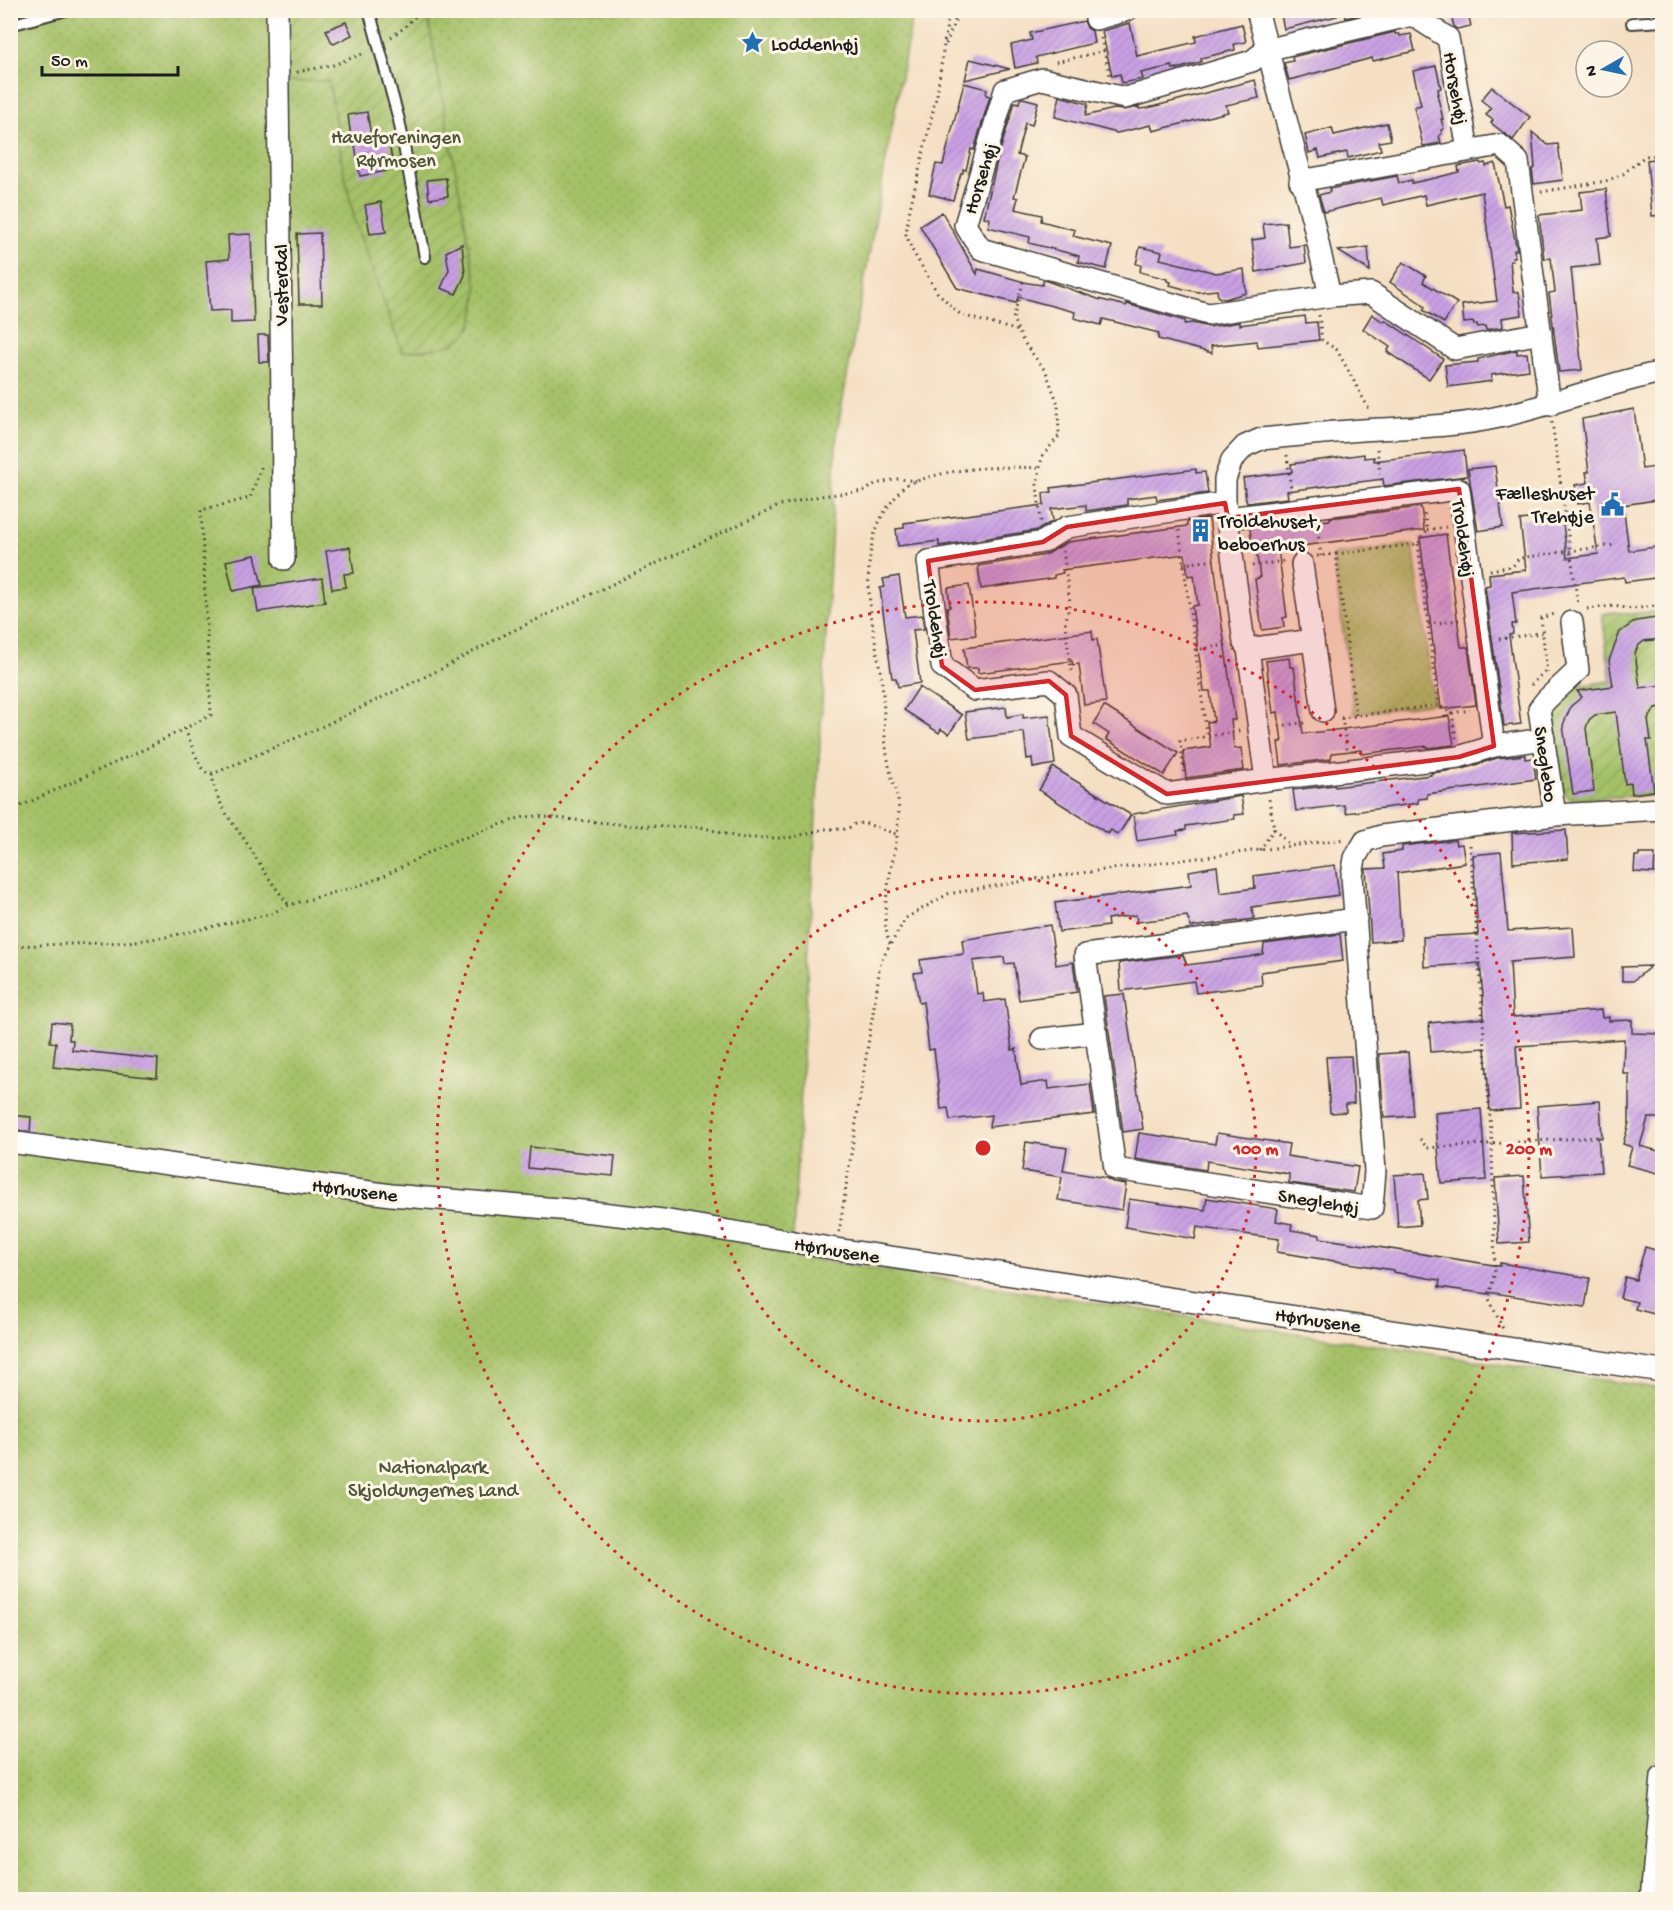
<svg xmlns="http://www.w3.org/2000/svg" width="1673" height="1910" viewBox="0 0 1673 1910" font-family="'Gochi Hand',sans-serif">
<defs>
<pattern id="park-dots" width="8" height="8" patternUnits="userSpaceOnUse" patternTransform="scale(1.5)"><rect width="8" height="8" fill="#a5c168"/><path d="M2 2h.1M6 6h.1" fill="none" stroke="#8da55a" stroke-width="1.8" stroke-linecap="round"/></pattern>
<pattern id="garden-furrows" width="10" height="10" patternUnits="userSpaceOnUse" patternTransform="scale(1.5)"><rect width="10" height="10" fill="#a5c168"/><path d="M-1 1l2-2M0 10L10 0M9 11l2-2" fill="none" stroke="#8da55a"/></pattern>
<pattern id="building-hatch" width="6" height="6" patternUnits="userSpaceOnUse" patternTransform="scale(1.5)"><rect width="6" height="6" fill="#c9a0e4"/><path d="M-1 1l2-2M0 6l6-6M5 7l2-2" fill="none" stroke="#ac89c3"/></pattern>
</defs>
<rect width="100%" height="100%" fill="#fcf5e5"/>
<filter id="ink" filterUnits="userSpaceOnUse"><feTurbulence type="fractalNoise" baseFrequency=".0167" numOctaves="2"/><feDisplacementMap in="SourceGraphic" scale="12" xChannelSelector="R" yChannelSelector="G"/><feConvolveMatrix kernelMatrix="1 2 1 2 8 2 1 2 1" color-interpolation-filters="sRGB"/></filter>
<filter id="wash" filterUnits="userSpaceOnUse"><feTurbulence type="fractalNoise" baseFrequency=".008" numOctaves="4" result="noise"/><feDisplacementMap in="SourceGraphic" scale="24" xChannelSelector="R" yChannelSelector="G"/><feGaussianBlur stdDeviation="1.35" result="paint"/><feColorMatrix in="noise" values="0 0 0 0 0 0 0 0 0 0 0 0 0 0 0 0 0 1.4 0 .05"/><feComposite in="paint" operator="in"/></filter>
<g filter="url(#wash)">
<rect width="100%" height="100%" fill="#f5dfc3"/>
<g fill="url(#park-dots)" stroke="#606e42" stroke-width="1.5">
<path d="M11,11H913L837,432L792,1256L1662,1389V1852L1659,1899L11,1900Z"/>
<path d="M1413,544L1434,703L1354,714L1333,555Z"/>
</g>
<g fill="url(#garden-furrows)" stroke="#606e42" stroke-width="1.5">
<path d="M285,11H431L429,23L477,289C476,300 476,317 471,327C459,351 425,349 402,352L355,222L342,163L329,81L286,82Z"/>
<path d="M1662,611V795L1571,799L1564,793L1553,706L1576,686L1611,681L1602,614L1615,612L1629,614Z"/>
</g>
<g id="blocks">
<g fill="url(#building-hatch)">
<path d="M1280,10H1337V16L1284,29Z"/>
<path d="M1344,10H1376L1346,18Z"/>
<path d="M1450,10H1467L1471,26L1457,29L1454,27Z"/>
<path d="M1084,21L1087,28L1092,31L1094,43L1036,57L1037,63L1015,68L1011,45L1032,40L1030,33Z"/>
<path d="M346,22L352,35L334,44L332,43L326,30Z"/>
<path d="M1130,23L1137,56L1196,42L1195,36L1242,24L1246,42L1234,44L1235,50L1201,58V62L1177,69V68L1173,69L1172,66L1141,73L1143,79L1122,83L1120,74L1112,76L1102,31Z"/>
<path d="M1395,32V34H1399L1400,36L1411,34L1415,51L1373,61L1372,58L1289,80L1284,63L1293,61L1292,57Z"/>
<path d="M970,59L1010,69L965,80Z"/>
<path d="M1436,66L1441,88L1438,89L1439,94H1437L1443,119H1441L1444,129L1441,130L1442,134L1439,135L1441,143L1423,146L1414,107L1421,105L1413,71Z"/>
<path d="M1255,80L1259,98L1226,105L1228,112L1153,131L1151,125L1117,133L1055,117L1060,96L1088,104L1085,116L1114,109L1123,110L1139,107V109L1148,108Z"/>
<path d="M964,83L987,89L986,95L990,96L974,150L971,149L966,170L963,169V173H961L953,200L929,194L936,164L943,165Z"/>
<path d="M1492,87L1530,117L1513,140L1491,123L1493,120L1486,115L1491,108L1481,100Z"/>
<path d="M1023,98L1038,102L1032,125L1025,123L1017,155L1025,157L1014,197L1018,198L1015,209L1042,215L1041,221L1075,230L1073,236L1112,246L1106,269L1078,262L1079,256L1068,253L1029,243L1030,237L988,227L990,219L984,217L998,157L1015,102L1019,103L1020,99Z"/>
<path d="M367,112L372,142L388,139L393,164L386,165L387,171L360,176L355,145H352L348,115Z"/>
<path d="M1387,123L1391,140L1379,142L1381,150L1348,158L1347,152L1320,158L1318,150L1309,153L1305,135L1332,128L1334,135Z"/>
<path d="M1532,132L1548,145L1558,144L1563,180L1534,184L1532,169L1535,168Z"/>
<path d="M1662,158V215L1652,216L1647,160Z"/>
<path d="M1480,162L1481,164L1485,163L1486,166L1495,163L1504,206L1508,205L1517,250H1514L1515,257H1512L1513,261H1510L1513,292H1519L1522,315L1502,318L1503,327L1486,330L1485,326L1478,327L1477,324L1474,325L1473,322L1464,323L1462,305L1497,301L1482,192L1426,205L1424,195L1383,205L1381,198L1324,212L1319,195L1330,192L1329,189L1397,176L1399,183L1412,180V183L1435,178L1459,172L1458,166Z"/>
<path d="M446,178L448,196L429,199L427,180Z"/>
<path d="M1606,189L1611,236L1597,238L1600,265L1571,268L1582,370L1559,372L1549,293L1555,292L1551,258L1544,259L1539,215L1582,210L1580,192Z"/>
<path d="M381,202L386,232L370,234L365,205Z"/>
<path d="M942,212L977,274L978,269L1028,283L1042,285L1044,280L1098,299L1126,306L1127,304L1185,321L1184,324L1192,323L1209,327L1240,322V325L1305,316L1306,323L1317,322L1319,340L1258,347L1257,341L1211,346L1212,353L1158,339L1159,333L1103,319L1101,325L1074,318L1075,312L1018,297L1016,303L957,288L920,226Z"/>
<path d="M1286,222L1289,247L1304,245L1306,263L1256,272L1252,240L1265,238L1263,224Z"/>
<path d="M320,233L322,304H299L297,234Z"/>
<path d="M251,234L254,322L231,323V310L210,311L206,261L229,259L228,235Z"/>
<path d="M462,244L465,275L456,294L441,288L449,270L446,252Z"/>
<path d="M1140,247L1162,252L1160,259L1216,273L1244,269L1246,293L1225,299L1218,297L1217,290L1198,292L1184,289L1170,285L1171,282L1167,281V279L1140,272L1141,265L1136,264Z"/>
<path d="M1368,247L1370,271L1338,251Z"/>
<path d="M1403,262L1426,276L1423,282L1457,303L1444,323L1423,310L1425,307L1422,304L1390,282Z"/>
<path d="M1372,314L1383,322L1385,320L1443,359L1429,379L1387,352L1390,347L1363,329Z"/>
<path d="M258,335H268L269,362H259Z"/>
<path d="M1517,350V354L1527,353L1529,370L1491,375L1492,381L1448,387L1445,365L1478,362V359Z"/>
<path d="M1634,409L1642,469L1662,466V499L1623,505L1629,551L1662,546V577L1625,582L1624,577L1512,592L1516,624H1512L1513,634L1509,635L1521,724L1504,726L1485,586L1490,585L1489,574L1526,570L1520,520L1562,515L1567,558L1598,554L1590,502L1578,504L1575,485L1588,483L1586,472H1589L1582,419Z"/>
<path d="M1464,450L1467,476L1384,486L1383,479L1287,491L1288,498L1247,503L1246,500L1243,478L1292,472L1291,464L1364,454V458L1374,457V461Z"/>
<path d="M1495,466L1503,527L1478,531L1468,469Z"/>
<path d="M1196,469V473L1205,472L1208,493L1157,500L1156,495L1127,499V505L1086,511V505L1051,509L1053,521L1038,530L939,546V541L898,546L896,529L904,528V523L1044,505L1043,493L1052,492L1051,488Z"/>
<path d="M1421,507L1424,530L1278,549L1287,617L1283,618L1284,627L1262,630L1255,579L1260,578L1256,548H1252L1250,528L1330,520V518Z"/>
<path d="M1209,518L1219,604L1235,720H1231L1234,749L1241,748L1244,770L1186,778L1183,751L1211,747L1207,722L1214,721L1210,691H1204L1192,606L1198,605L1194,575L1188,576L1185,554L1062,570L1063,573L1054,575V578L981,589L978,566L1045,555L1068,542L1187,526V522Z"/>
<path d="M1446,534L1461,647H1468L1476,705L1441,709L1420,538Z"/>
<path d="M350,547L354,573L344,574L346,587L332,589L326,551Z"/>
<path d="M255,555L262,585L233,591L226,561Z"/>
<path d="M899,576L905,617L922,615L924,629L913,630L920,683L898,687L896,678H892L880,588L885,587L883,579Z"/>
<path d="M322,578L325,602L258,612L254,588Z"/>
<path d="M969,585L976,635L951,638L947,607H950L948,588Z"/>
<path d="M1662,617V639L1644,641L1638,646L1635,653L1640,688L1662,685V707L1655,708L1648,720L1651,740H1647L1654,791L1632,794L1631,783L1625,784L1616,712L1595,715L1589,720L1586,728L1594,791L1573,794L1563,725L1571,706L1582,697L1577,691L1613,686L1609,660L1620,632L1636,621Z"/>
<path d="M1092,631L1093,640L1097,639L1106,702L1084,705L1079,664L1073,665L1072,661L978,673V668H967L964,648Z"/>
<path d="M1289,658L1290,667H1294L1303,734L1449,716L1454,745L1428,748L1427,746L1362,754L1361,750L1332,753L1331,759L1281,765L1278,742H1282L1278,712L1273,713L1266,661Z"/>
<path d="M919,687L962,715L949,734L941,729L939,733L904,710Z"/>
<path d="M1104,706L1178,753L1164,775L1106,739L1109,734L1094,724Z"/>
<path d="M1006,707L1007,717L1023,714V718L1049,715L1055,764L1033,768L1032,758L1027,759L1024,732L969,739L965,712Z"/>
<path d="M1525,755V759L1533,758L1536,779L1427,794V798L1418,799V803L1398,806L1346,813L1344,805L1296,811L1293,790L1334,785L1335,787L1431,775V773L1463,769L1497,758Z"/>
<path d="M1053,767L1131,815L1118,835L1111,830L1108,834L1039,790Z"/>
<path d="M1241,796L1244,814L1234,815L1235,819L1186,826V830L1177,831L1178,835L1137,841L1133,814Z"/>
<path d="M1566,830L1568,859L1513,863L1512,833Z"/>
<path d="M1455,840L1456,845L1462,844L1465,863L1397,873L1401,940L1371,942L1366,869L1385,868L1383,854L1402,851V846Z"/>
<path d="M1501,852L1508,931L1573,927L1575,957L1510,962L1513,1017L1601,1010L1602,1018L1609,1017V1021L1632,1020V1033L1662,1034V1118H1648L1640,1146L1662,1152V1174L1627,1165L1632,1147L1623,1144L1629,1123V1074H1623L1624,1039L1516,1046L1520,1109L1490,1111L1485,1048L1431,1052L1429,1023L1484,1018L1483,996L1480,963L1424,967L1423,937L1478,934L1473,855Z"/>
<path d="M1639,854H1655L1654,873L1634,872L1635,856H1639Z"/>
<path d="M1335,865L1339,895L1252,907L1254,919L1191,927L1187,916L1137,922L1136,915L1107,919L1108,926L1059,932L1055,903L1191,885L1189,871L1217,866L1220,893L1255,888L1254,876Z"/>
<path d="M1050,925L1056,965L1073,962L1077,992L1019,1000L1014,963L1005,964L1004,957L973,961L977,994L983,993L984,1002L1005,999L1012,1050L1016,1049L1021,1085L1048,1081L1049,1089L1090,1084L1094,1114L989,1127L991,1115L950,1120L948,1108L941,1109L934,1049L929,1050L923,1002L919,1003L914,973L922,972L920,960L964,954L962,940Z"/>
<path d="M1340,934L1343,961L1261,972L1262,985L1196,993L1194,981L1121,991L1119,963L1183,955L1187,965L1249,957L1263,954L1264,944Z"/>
<path d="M1651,966L1633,981H1622V967Z"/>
<path d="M1124,994L1143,1129L1123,1132L1104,996Z"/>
<path d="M52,1022L70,1024L69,1040H73L72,1050L158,1059L157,1078L53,1067L56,1043L50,1042Z"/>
<path d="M1408,1052L1413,1116L1384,1118L1379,1054Z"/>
<path d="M1351,1056L1354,1103L1346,1104V1112L1330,1113L1326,1057Z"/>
<path d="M1600,1101L1602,1138L1598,1137L1601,1172L1542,1176L1537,1106Z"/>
<path d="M1481,1109L1486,1180L1441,1183L1435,1113Z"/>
<path d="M10,1115L31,1117L30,1132L10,1129Z"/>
<path d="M1139,1133L1215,1144L1217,1133L1289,1144L1287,1156L1358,1167L1354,1192L1289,1183V1174L1207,1161L1206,1170L1135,1159Z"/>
<path d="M1026,1142L1067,1148L1063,1171L1106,1178L1113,1182L1126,1184L1122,1210L1058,1200L1062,1177L1022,1171Z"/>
<path d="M530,1147L615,1156L613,1176L528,1168Z"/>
<path d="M1425,1173L1428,1199L1418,1200L1420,1225L1398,1227L1394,1175Z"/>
<path d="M1524,1176L1529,1242L1499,1244L1495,1178Z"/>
<path d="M1207,1198L1278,1209L1276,1221L1292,1224L1291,1230L1320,1235V1238L1500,1266V1263L1590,1278L1585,1307L1488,1292V1294L1439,1287L1440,1280L1393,1272V1270L1277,1252L1279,1239L1197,1227L1195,1239L1125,1227L1129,1199L1205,1210Z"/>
<path d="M1645,1247L1662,1252V1316L1635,1309L1637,1302L1620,1298L1625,1277L1636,1280Z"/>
</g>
</g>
</g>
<g filter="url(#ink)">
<use href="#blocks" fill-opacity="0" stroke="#3d3935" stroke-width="1.5"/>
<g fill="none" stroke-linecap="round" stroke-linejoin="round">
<defs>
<g id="service">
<path d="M369,10L399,120L425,257"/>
<path d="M1632,23L1662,21"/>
<path d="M10,25L66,10"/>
</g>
<g id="minor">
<path d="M277,10L284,559"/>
<path d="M1257,10L1313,221L1330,296"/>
<path d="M1096,19L1127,10"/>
<path d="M1468,150L1448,38L1412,15L1266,50L1252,61L1125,98L1042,79L1005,90L965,225L981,249L1208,314L1330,296L1371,293L1455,349L1541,333"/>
<path d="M1300,181L1500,145L1518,161L1550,405"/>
<path d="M1225,503L1067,527L1043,542L928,561L942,666L975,690L1049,681L1066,695L1071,736L1167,794L1266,780L1459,757L1494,746L1544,739"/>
<path d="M1228,518L1459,489L1494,746"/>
<path d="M1302,564L1323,711"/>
<path d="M1248,649L1313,640"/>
<path d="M1266,780L1248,649L1244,643L1225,503V479L1232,460L1245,446L1261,439C1301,435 1340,431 1380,429C1420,427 1459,426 1499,417C1554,405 1607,383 1662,372"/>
<path d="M1555,815L1539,709L1546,700L1578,670L1572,622"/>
<path d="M1356,919L1085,955L1115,1169L1372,1208L1375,1171L1352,876L1355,858L1365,841L1381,836L1555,815L1662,809"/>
<path d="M1042,1039L1096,1033"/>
<path d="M10,1142L391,1195L583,1211L663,1220L836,1249L1662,1371"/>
<path d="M1651,1900L1662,1776"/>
</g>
</defs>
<use href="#service" stroke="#3d3935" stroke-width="14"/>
<use href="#minor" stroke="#3d3935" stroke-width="24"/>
<g stroke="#3d3935" stroke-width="3" stroke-dasharray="1.5 4.5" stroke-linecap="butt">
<path d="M949,10L937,94L909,213L906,234L912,250L937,292L961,315L1019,331"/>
<path d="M391,37L404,28L421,10"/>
<path d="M1101,38L1110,76"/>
<path d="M946,44L959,10"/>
<path d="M1056,62L1104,51"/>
<path d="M297,72L333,65L365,53"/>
<path d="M1541,192L1606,181L1623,174L1645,156L1662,155"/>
<path d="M1023,282L1013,319L1023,341L1046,372L1058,404L1059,436L1042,456L1037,485L1041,522"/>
<path d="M1319,315L1322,340L1337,350L1369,409"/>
<path d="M1552,422L1578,605"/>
<path d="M1377,449L1381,481"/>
<path d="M1287,455L1291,490"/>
<path d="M1317,525L1321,556"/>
<path d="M1179,530L1207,736"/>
<path d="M1427,530L1446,527"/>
<path d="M1418,544L1438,705"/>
<path d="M1063,551L1070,602L1065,625L1072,675"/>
<path d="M1336,554L1418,544L1427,530L1424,511"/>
<path d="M1317,556L1336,554L1356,716"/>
<path d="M1183,564L1214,560"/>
<path d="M1252,566L1284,561"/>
<path d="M1490,570L1513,566L1519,558L1614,545"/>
<path d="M1587,609L1613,606L1632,609L1662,605"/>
<path d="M1428,624L1459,620"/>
<path d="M1499,639L1542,633"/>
<path d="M1195,650L1226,645"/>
<path d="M1547,673L1541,618L1554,614"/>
<path d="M1531,685L1547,669"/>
<path d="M1452,713L1456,738"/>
<path d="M1341,718L1438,705L1452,713L1470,710"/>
<path d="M1342,718L1347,750"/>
<path d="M1279,726L1308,722"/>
<path d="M185,729L200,766L207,773H215L319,728L441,669L506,634L781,505L820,496L865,491L875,484L898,479L919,481"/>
<path d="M1184,772L1180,741L1240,731"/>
<path d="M212,774C216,806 233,822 250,848C262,868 274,887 289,905"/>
<path d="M10,811L147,748L211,715L201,510L250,498L262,465"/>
<path d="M1274,829L1289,845"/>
<path d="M1470,845L1492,1144L1495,1270L1489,1299L1503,1329"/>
<path d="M1260,850L1274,829L1269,799"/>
<path d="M890,944C874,904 904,844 898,800C895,787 890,774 888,760C883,735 885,709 882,683C874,625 851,548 894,499C897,495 901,488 906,485C910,482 918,481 923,479C960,467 1001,466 1040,468"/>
<path d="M10,946L128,942L166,937L270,914L289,905L361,885L384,876L443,845L519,818L534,816L639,826L701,827L740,838H788L825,829H847L855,824L864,823L896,834"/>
<path d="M1420,1139L1427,1148L1597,1137"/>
<path d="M839,1232L881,961L906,918L948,894L1042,878L1345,839"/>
</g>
<use href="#service" stroke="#fff" stroke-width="10"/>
<use href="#minor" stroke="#fff" stroke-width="21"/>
</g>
</g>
<path fill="#d62828" fill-opacity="0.2" stroke="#d62828" stroke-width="4.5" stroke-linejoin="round" d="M1459,489L1494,746L1459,757L1167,794L1071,736L1066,695L1049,681L975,690L942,666L928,561L1043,542L1067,527L1225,503L1228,518Z"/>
<g fill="none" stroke="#d62828" stroke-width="3" stroke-dasharray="3 6">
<circle cx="983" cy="1148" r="273"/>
<circle cx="983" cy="1148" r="546"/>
</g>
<defs>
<symbol id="sight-bare" viewBox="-9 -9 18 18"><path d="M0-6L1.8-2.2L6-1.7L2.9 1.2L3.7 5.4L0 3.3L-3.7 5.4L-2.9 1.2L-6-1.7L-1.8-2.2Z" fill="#1f6fb2" stroke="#fcf5e5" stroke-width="2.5" paint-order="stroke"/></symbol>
<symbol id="civic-bare" viewBox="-9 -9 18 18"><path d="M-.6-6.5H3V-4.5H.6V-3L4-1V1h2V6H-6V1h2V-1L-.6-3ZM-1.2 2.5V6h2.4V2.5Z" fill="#1f6fb2" stroke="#fcf5e5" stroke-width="2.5" paint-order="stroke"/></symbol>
<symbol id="building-bare" viewBox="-9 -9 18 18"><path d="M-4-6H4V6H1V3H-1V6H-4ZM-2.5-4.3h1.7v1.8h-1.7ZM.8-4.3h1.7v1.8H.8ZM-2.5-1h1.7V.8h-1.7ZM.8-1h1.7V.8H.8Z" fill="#1f6fb2" stroke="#fcf5e5" stroke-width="2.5" paint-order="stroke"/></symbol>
</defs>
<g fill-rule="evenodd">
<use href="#sight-bare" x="736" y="26" width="33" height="33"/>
<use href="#civic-bare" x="1596" y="488" width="33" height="33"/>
<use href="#building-bare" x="1184" y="514" width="33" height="33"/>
</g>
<g text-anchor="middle" stroke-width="6" stroke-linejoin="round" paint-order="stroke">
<g font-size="20" fill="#1c1c1c" stroke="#fcf5e5" text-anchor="start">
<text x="771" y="50">Loddenhøj</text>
<text x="1594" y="499" text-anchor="end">Fælleshuset<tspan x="1594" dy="23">Trehøje</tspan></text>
<text x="1218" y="527">Troldehuset,<tspan x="1218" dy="23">beboerhus</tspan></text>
</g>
<g font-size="20" fill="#1c1c1c" stroke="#fcf5e5">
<text transform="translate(1457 88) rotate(80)" y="7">Horsehøj</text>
<text transform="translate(979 178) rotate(-73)" y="7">Horsehøj</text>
<text transform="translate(280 285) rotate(-90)" y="7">Vesterdal</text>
<text transform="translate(1465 538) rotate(82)" y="7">Troldehøj</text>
<text transform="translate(937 619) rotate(81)" y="7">Troldehøj</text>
<text transform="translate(1547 764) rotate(82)" y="7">Sneglebo</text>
<text transform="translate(355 1189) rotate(7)" y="7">Hørhusene</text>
<text transform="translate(1319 1200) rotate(9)" y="7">Sneglehøj</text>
<text transform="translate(837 1249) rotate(9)" y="7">Hørhusene</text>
<text transform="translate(1318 1319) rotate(8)" y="7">Hørhusene</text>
</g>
<g font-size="20" fill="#4c5637" stroke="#fcf5e5">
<text x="396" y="143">Haveforeningen<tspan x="396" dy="23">Rørmosen</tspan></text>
<text x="433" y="1473">Nationalpark<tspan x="433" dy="23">Skjoldungernes Land</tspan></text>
</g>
</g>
<circle cx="983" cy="1148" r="9" fill="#d62828" stroke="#fcf5e5" stroke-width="3"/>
<g font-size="18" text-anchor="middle" font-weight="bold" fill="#d62828" stroke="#fcf5e5" stroke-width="6" stroke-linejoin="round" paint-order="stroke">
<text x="1256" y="1154">100 m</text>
<text x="1529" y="1154">200 m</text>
</g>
<rect width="1673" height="1910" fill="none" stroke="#fcf5e5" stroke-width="36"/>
<g transform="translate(1604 69) rotate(261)"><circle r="28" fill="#fcf5e5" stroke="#a29e95" stroke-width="1.5"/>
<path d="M0-4.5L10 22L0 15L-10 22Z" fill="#1f6fb2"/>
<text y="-9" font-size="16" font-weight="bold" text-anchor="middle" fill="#1c1c1c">N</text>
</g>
<path d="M42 66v9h136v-9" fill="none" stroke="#1c1c1c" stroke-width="3"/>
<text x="51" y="66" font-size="18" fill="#1c1c1c" stroke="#fcf5e5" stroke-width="4.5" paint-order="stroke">50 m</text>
</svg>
